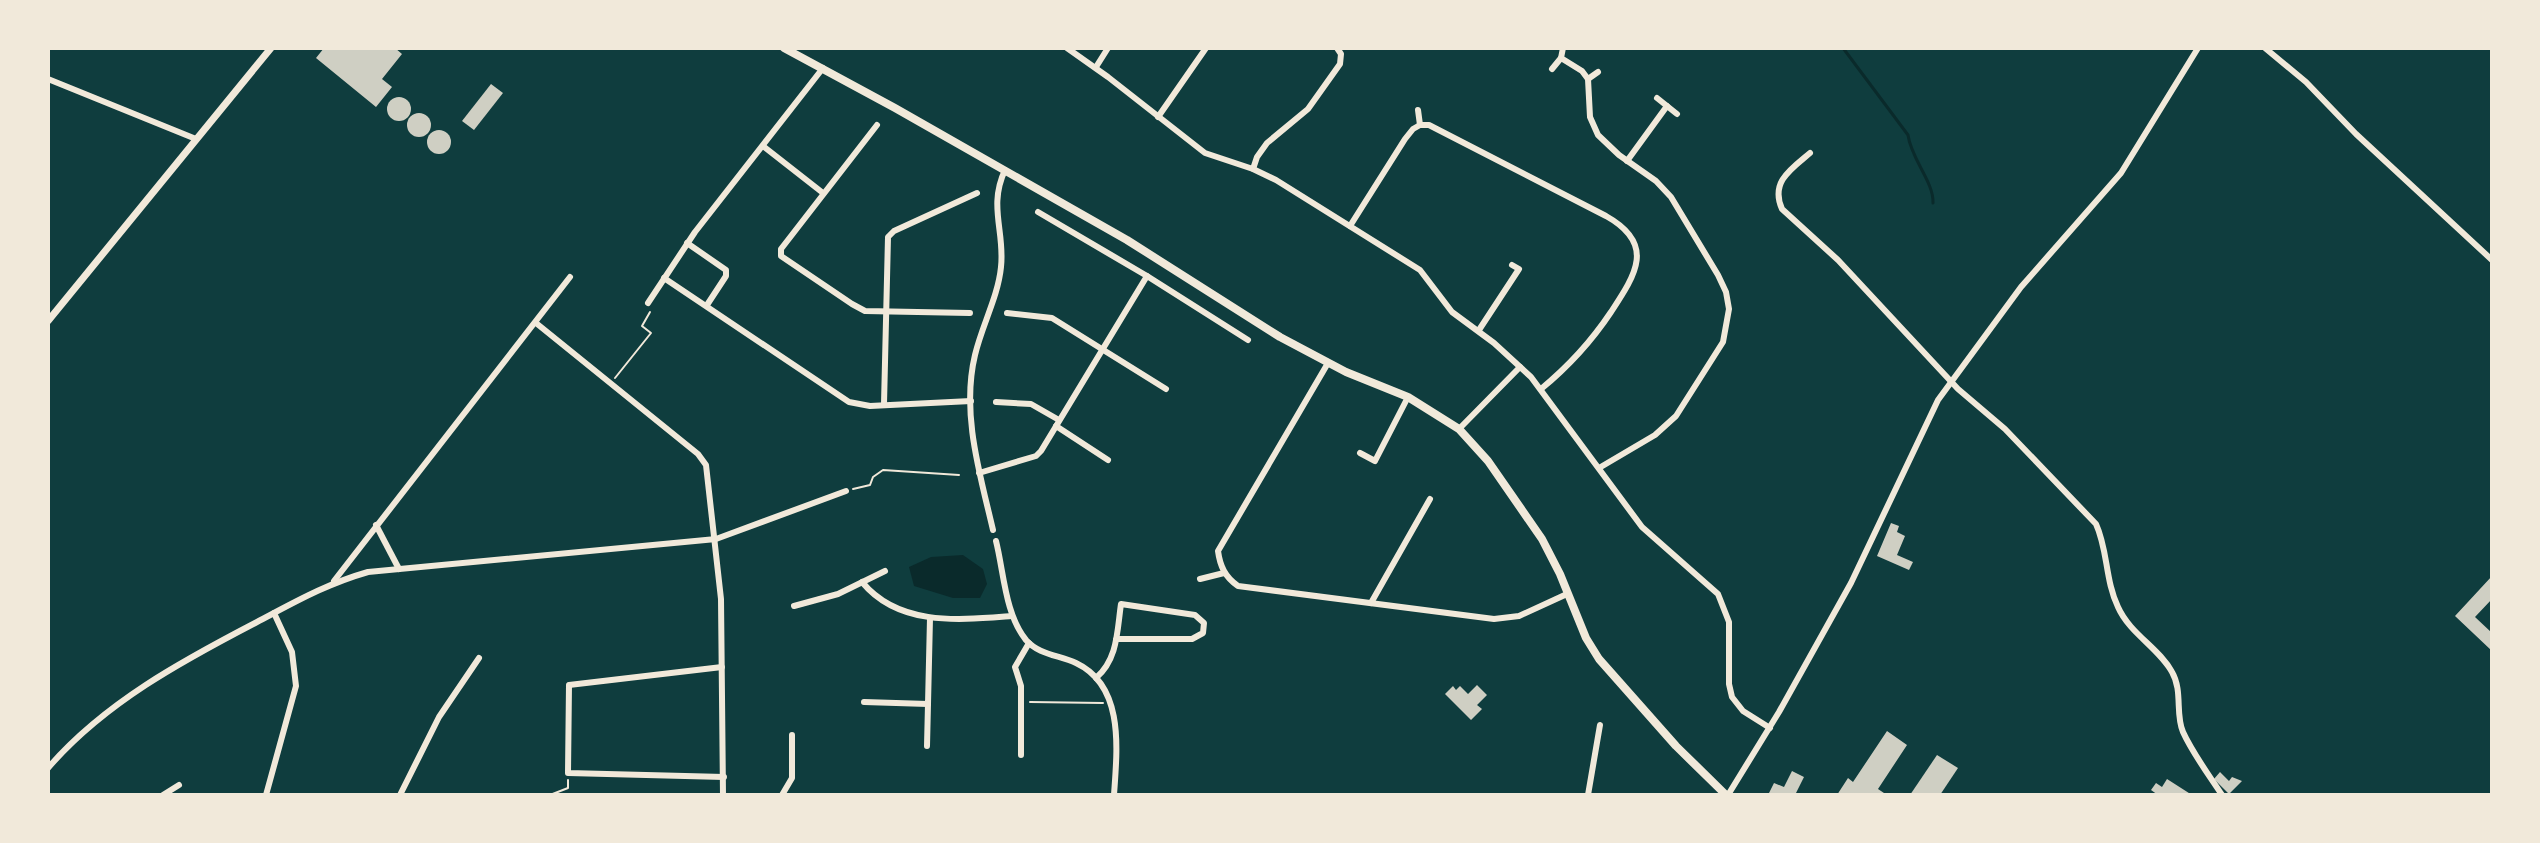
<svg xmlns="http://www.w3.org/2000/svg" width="2540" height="843" viewBox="0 0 2540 843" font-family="Quicksand,sans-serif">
<rect width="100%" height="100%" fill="#0f3d3e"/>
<path fill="#0a2a2b" d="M963,555L983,569L987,584L980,598H953L914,586L909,567L931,557Z"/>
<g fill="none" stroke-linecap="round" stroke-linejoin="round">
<path stroke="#0a2a2b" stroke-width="3" d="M1843,48L1908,135C1911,159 1934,182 1933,203"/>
</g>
<g fill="#cfcfc3">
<path d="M324,48H395L402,54L382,79L392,87L376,107L316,58Z"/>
<path d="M491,84L503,93L474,130L462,121Z"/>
<circle cx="399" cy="109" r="12"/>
<circle cx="419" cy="125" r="12"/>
<circle cx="439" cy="142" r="12"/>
<path d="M1891,523L1899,526L1897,532L1905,536L1897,555L1913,562L1909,570L1877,556Z"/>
<path d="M2492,576V599L2475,617L2492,633V651L2455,616Z"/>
<path d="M1477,685L1487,695L1477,705L1482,709L1471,720L1445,694L1453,686L1456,690L1460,686L1468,694Z"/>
<path d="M1887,731L1907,745L1878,789L1887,795H1837L1848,778L1853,782Z"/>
<path d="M1937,755L1958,768L1940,795H1910Z"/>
<path d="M1792,771L1804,777L1795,795H1768L1774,783L1784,787Z"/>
<path d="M2220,772L2229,781L2232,777L2242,781L2229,794L2214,779Z"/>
<path d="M2167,779L2192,795H2158L2151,790L2156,783L2162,787Z"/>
</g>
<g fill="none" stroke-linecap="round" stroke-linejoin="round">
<g stroke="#f1e9da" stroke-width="2">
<path d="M615,378L651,333L642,326L650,312"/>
<path d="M853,489L870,485L873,477L883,470L959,475"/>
<path d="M1030,702L1103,703"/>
<path d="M550,795L568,788V780"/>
</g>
<g stroke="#f1e9da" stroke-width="6">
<path d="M1067,48L1108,77L1205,153L1253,169L1276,180L1420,270L1452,312L1494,343L1531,377L1642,527L1718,594L1729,622V684L1732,697L1743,711L1770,728"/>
<path d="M1563,48L1561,58L1582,71L1588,79L1590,117L1598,135L1619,155L1656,181L1671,197L1718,275L1726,292L1729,309L1723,342L1676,416L1655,435L1599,468"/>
<path d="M2265,48L2306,82L2356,134L2492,260"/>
<path d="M1096,67L1108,48"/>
<path d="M1552,69L1561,58"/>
<path d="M48,79L196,139"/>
<path d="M1588,79L1598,72"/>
<path d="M1657,98L1667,106"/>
<path d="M1418,110L1420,125"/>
<path d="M1158,117L1206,48"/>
<path d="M877,125L781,249V256L852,304L865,311L970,313"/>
<path d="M1420,125H1429L1606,216C1656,244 1636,274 1611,312C1591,342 1569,366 1541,389"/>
<path d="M763,146L823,193"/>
<path d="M1810,153C1791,169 1770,182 1782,209L1838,260L1958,389L2005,429L2096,524C2108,550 2105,580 2118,607C2130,634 2159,648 2172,672C2183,691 2175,714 2183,732C2193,754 2209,775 2222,795"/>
<path d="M1627,161L1667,106L1677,114"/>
<path d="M1253,169L1257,157L1267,143L1308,109L1340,64L1341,54L1337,48"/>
<path d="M1350,226L1405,139L1413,129L1420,125"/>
<path d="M687,243L726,270V276L707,305"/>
<path d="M1147,276L1248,340"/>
<path d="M664,278L849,402L870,406L971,401"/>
<path d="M648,303L695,232L823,68"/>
<path d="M1007,313L1052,318L1166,389"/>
<path d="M536,323L698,454L706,465L721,599L723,795"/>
<path d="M1479,330L1519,269L1512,265"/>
<path d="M1328,363L1218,551C1220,566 1225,577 1238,586L1494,619L1519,616L1567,594"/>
<path d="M996,402L1031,404L1059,420"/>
<path d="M884,404L888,237L894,231L977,193"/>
<path d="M1056,426L1108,460"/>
<path d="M1459,429L1520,367"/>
<path d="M1360,453L1375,461L1408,397"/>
<path d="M979,473L1036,456L1041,451L1147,276L1038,212"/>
<path d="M376,525L399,569"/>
<path d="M993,530C980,474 961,413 975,355C982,325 998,297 1001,267C1005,232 988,206 1005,170"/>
<path d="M996,541C1004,573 1005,614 1026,640C1039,655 1059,655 1076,663C1125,686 1117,750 1114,795"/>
<path d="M1200,579L1224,573"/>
<path d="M334,581L570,277"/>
<path d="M862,582C899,627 960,620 1012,616"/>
<path d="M1371,603L1430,499"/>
<path d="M794,606L838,594L885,571"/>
<path d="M722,667L569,685L568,773L724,777"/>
<path d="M1096,678C1118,659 1117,631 1121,604L1195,615L1204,623L1203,633L1192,639H1116"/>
<path d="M864,702L928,704L930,618"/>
<path d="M927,746L928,704"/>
<path d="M1021,755V686L1015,667L1029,643"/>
<path d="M48,768C104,703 182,661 257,622C295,602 326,584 368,572L716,539L846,491"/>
<path d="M163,795L179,785"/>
<path d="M266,795L296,686L292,652L274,613"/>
<path d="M400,795L439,717L479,658"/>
<path d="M782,795L792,778V735"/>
<path d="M1588,795L1600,725"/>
<path d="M1728,795L1779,712L1851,583L1938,400L2021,287L2121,173L2198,48"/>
</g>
<path stroke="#f1e9da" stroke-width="7" d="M48,321L271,48"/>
<path stroke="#f1e9da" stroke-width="8" d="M784,48L895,108L1127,240L1280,337L1346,372L1408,397L1459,429L1488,461L1542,539L1560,574L1586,638L1599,659L1676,746L1726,795"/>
</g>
<rect width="2540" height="843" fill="none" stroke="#f1e9da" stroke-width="100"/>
</svg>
